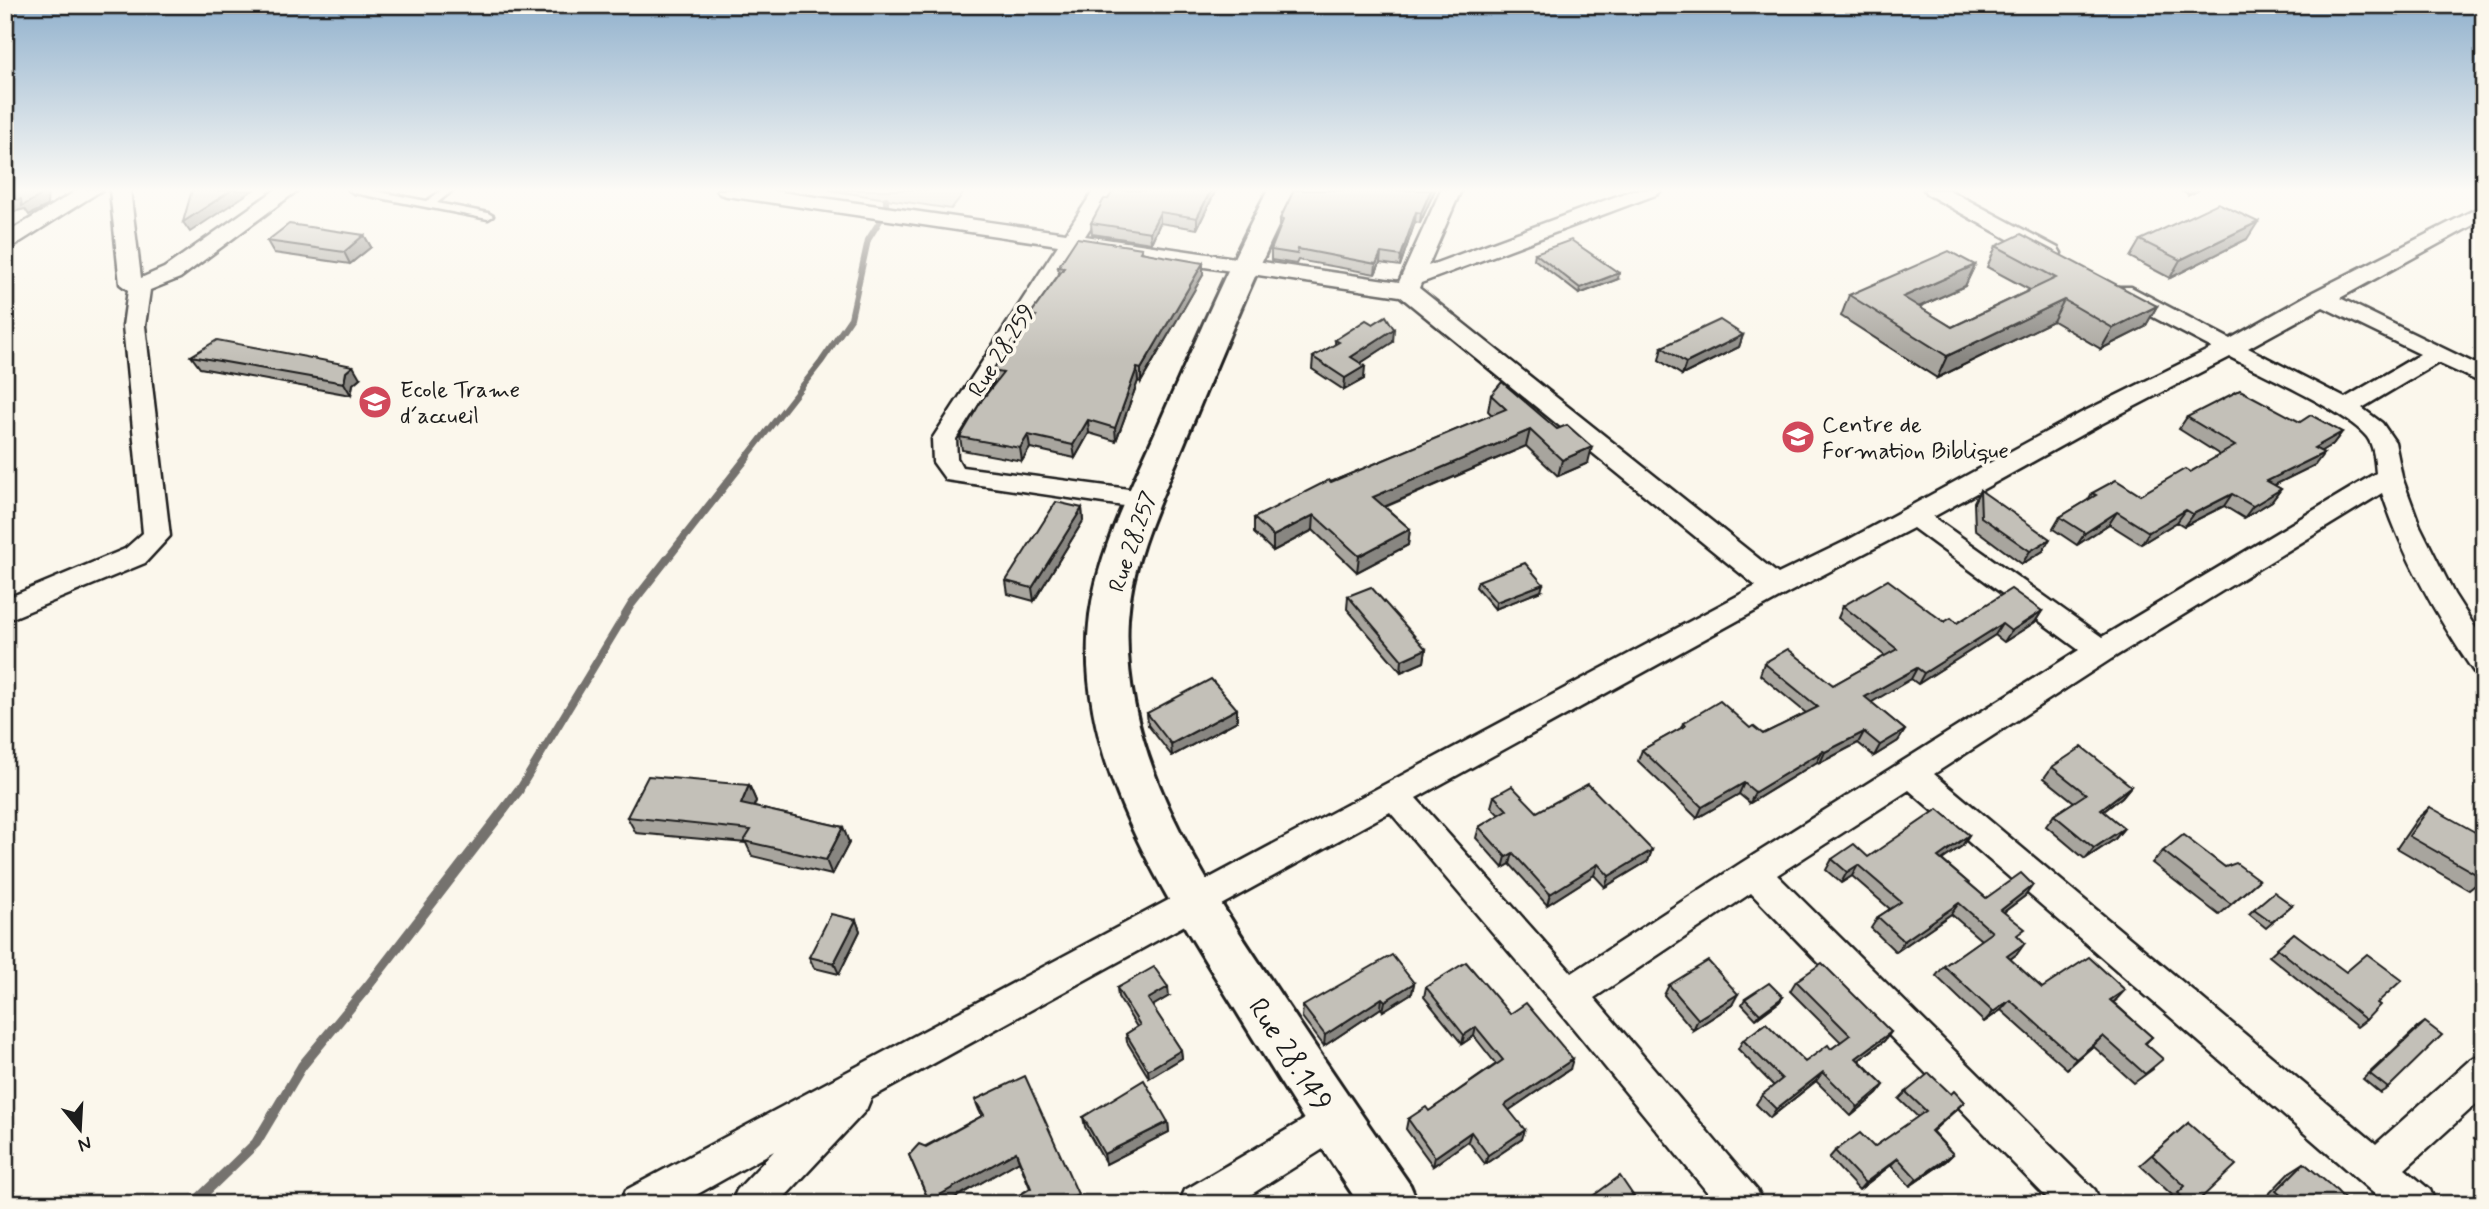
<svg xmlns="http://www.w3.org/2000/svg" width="2489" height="1209" viewBox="0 0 2489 1209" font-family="Mynerve,sans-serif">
<rect width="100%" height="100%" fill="#fbf7ec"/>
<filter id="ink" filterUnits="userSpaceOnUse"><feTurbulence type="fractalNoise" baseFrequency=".0143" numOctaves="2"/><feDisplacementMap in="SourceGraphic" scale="14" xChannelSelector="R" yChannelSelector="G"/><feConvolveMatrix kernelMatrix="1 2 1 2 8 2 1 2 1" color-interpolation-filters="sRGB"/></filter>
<g filter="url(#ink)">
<path fill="#dad7ce" stroke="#7b7a75" stroke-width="2" d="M829,190H966L951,209Z"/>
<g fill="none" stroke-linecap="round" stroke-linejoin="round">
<path stroke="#74726e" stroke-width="6" d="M746,458L821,362L851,318L868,240L886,211V199"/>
<path stroke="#74726e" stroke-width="8" d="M518,792L631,605L748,456"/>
<path stroke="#74726e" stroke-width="10" d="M193,1204L256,1143L302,1066L368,986L519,790"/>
<defs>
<path id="lane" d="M349,190H369L427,201L442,190H453L437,203L488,213L493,216L488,219L354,193Z"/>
<g id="street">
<path d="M78,190H102L12,247L5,249V234Z"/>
<path d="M110,190H130L141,278L164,268L275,190H298L180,278L150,290L145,326L170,536L145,563L5,621V599L125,549L143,533L123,326L128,290L120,284Z"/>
<path d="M717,190H767L1066,233L1094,190H1114L1085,236L1399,282L1441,190H1461L1428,266L1633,190H1661L1658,194L1421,283L1419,288L1778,574L1848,540L2081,413L2212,348L2115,297L2112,292L2115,287H2131L2230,339L2313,292L2484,205V219L2340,298L2484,368V384L2438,363L2362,408L2382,423L2395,442L2402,477L2420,526L2454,594L2484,641V675L2474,672C2436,616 2403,557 2382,493L2111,659L1934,774L2376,1144L2471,1059L2484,1054V1097L2405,1169L2430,1190L2436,1204H2386L1909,790L1777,875L2095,1190L2101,1204H2053L1751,893L1594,998L1757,1190L1763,1204H1717L1556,1007L1390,812L871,1098L866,1110L778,1204H731L737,1190L774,1151L680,1204H620L626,1190L1756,586L1400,296L1077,248L956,439L957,458L962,467L1144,491L1153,494L1157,500L1153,506L1144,509L946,480L933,462L932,439L1058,245L727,196L720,194ZM2323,307L2420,354L2345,398L2248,348ZM2230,357C2261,374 2348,412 2367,437C2374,446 2375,462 2376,473L2102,637L1933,517L2099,425ZM1913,528L2079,650L1741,863L1572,973L1416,798L1786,594Z"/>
<path d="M1924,190H1949L2058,248L2061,253L2058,258H2042L1927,194Z"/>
<path d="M1334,1102L1347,1108L1353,1121L1347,1134L1236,1204H1179L1185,1190Z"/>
</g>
<path id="secondary" d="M1268,190H1296C1255,271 1221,355 1186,439C1163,496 1132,556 1128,618C1120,760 1207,884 1282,997C1324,1060 1367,1123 1410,1185L1418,1204H1359C1315,1138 1273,1071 1232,1004C1162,890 1072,755 1090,615C1098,553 1127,496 1152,440C1189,356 1225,272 1268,190Z"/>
</defs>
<use href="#lane" stroke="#1c1c1c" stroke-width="5"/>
<use href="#street" stroke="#1c1c1c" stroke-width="5"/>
<use href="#secondary" stroke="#1c1c1c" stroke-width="6"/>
<use href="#lane" fill="#fbf7ec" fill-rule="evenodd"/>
<use href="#street" fill="#fbf7ec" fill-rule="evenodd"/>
<use href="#secondary" fill="#fbf7ec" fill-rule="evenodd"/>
</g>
<g fill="#a8a59e" stroke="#1c1c1c" stroke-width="2">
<path d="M1216,190L1197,229L1160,223L1151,243L1092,234L1091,223L1108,199Z"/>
<path d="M1294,190H1435L1420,223L1415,222L1400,266L1380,263L1375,274L1298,260L1296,264L1271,260V250L1280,228V219Z"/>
<path d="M2179,190H2199L2189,195Z"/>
<path d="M364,235L371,247L350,264L274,253L267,241Z"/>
<path d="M2247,239L2170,278L2130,257L2140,240Z"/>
<path d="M1996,246L2157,306L2145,327L2101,349L2053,321L1937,378L1841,316L1849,295L1975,265L1965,286L1919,307L1952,327L2030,290L1987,267Z"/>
<path d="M1142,252L1203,275L1141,382L1138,381L1116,441L1089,433L1075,458L1030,448L1022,461L962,450L960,437L994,383L992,371L1031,322L1030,315L1059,274L1058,267Z"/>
<path d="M1535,253L1618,279L1579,294L1534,259Z"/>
<path d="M1743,335L1739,347L1682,375L1659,360L1662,347Z"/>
<path d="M1335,340L1393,342L1360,363L1364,379L1344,390L1312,369L1313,357L1335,345Z"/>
<path d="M191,356L360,378L353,384L351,395L200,368Z"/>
<path d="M1491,395L1588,463L1558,476L1526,446L1385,507L1410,529L1408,545L1357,572L1313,530L1273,551L1254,533V518L1331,482L1492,415L1488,411Z"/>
<path d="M2187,417L2300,422L2342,432L2333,444L2320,451L2315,465L2274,485L2281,489L2272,501L2244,518L2224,506L2184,526L2177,522L2141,544L2109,524L2077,545L2053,529L2060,517L2088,500L2092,493L2140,495L2190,472L2220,455L2179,429Z"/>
<path d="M1980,490L2043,551L2022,564L1975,529L1974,502Z"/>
<path d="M1082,508L1083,521L1034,601L1008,594L1006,581Z"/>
<path d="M1478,581L1541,591L1495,609L1476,587Z"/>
<path d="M1348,596L1426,649L1424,662L1401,672L1347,609Z"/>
<path d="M1843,606L1957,623L2042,611L2035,622L2004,642L1995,635L1918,684L1911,679L1871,702L1905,730L1898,741L1874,756L1858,743L1820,763L1817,762L1750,803L1739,794L1697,818L1638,761L1642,750L1681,728L1683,723L1750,728L1763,734L1806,713L1760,675L1764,663L1833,685L1885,656L1838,618Z"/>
<path d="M1237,709V721L1172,756L1148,725L1147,713Z"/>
<path d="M2052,767L2131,786L2122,797L2103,812L2124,828L2115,839L2085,859L2046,826L2054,815L2074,802L2044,778Z"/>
<path d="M749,785L756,801L754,807L843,827L849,843L832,875L752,856L746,843L636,833L627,817Z"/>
<path d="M1494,796L1537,812L1652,850L1648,861L1605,887L1594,875L1547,905L1510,864L1503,868L1476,838L1479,827L1499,815L1491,807Z"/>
<path d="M2430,807L2484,878L2469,890L2397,848L2417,819Z"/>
<path d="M1969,835L1962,846L1942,860L1986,898L2025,896L2004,912L2018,937L2017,954L2010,959L2042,988L2115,1001L2113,1002L2152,1037L2146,1043L2153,1069L2134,1083L2093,1046L2067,1069L2001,1010L1984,1022L1936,976L1944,966L1981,940L1951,914L1896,952L1871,928L1878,917L1890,909L1852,876L1841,883L1826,870L1832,859L1868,857Z"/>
<path d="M2163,851L2225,867L2259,880L2219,915L2152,863Z"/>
<path d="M2292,905L2266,928L2249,914L2254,909Z"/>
<path d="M856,920L860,931L839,974L814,968L809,957Z"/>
<path d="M2294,933L2377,1003L2366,1020L2357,1027L2269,956Z"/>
<path d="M1796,981L1891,1032L1884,1041L1859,1060L1884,1085L1877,1094L1851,1116L1816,1081L1770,1118L1756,1104L1762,1095L1774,1086L1738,1049L1743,1040L1805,1062L1831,1049L1841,1042L1790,991Z"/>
<path d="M1414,983L1412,993L1383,1011L1381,1008L1324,1046L1302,1017L1303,1006Z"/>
<path d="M1669,985L1732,1005L1693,1030L1664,995Z"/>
<path d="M1426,987L1510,1014L1570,1069L1509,1110L1522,1139L1485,1164L1468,1141L1433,1166L1406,1129L1408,1119L1429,1111L1496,1064L1474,1036L1462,1044L1424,997Z"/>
<path d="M1117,988L1169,996L1152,1006L1181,1050L1182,1058L1149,1078L1127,1042L1126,1034L1137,1027L1118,997Z"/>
<path d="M1783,997L1779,1002L1756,1019L1742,1004L1745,999Z"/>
<path d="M2425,1022L2388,1088L2380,1093L2363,1079L2418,1027Z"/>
<path d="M1906,1092L1957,1109L1932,1131L1953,1154L1946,1161L1910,1186L1891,1165L1859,1190L1829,1158L1835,1151L1874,1147L1918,1117L1899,1099Z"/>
<path d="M975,1100L1078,1194L1080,1203L1005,1204L1030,1188L1019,1161L944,1204H930L909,1155L982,1116L979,1110Z"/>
<path d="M1083,1117L1168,1122L1169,1132L1106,1164L1085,1127Z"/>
<path d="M2188,1123L2195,1204H2167L2165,1202L2172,1195L2140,1165Z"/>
<path d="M2484,1130V1147L2474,1139Z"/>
<path d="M2304,1163L2349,1204H2267L2263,1200L2290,1172Z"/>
</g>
<g fill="#888681" stroke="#1c1c1c" stroke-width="2">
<path d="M41,190H48L47,206L29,215L25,209L5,214V203Z"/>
<path d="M232,190H253L190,232L183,222Z"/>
<path d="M1211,190H1216L1197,229V218Z"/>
<path d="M1431,190H1435L1420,223L1421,213Z"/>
<path d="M2192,190H2199L2189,195Z"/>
<path d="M1160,212V223L1151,243L1150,232Z"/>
<path d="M1416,212L1415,222L1400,266L1401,256Z"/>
<path d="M2258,222L2247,239L2170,278L2180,260Z"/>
<path d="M364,235L371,247L350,264L344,252Z"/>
<path d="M1381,253L1380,263L1375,274L1376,264Z"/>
<path d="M1203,263V275L1141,382V369Z"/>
<path d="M1975,265L1965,286L1894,318L1903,297Z"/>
<path d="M1619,273L1618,279L1579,294L1580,288Z"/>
<path d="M2064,300L2053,321L1937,378L1947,356Z"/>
<path d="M2157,306L2145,327L2101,349L2113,328Z"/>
<path d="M1394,329L1393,342L1350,370L1351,357Z"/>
<path d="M1743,335L1739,347L1682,375L1686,363Z"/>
<path d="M353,366L360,378L353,384L351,395L344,383L346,372Z"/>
<path d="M1365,366L1364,379L1344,390L1345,378Z"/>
<path d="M1137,368L1138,381L1116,441L1115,428Z"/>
<path d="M1088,420L1089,433L1075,458L1073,445Z"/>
<path d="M1530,430L1526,446L1372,512L1373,497Z"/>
<path d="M2342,432L2333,444L2306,460L2314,448Z"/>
<path d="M1028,435L1030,448L1022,461L1020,448Z"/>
<path d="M1592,447L1588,463L1558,476L1562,460Z"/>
<path d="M2324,453L2315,465L2258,493L2267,481Z"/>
<path d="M2281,489L2272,501L2244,518L2253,506Z"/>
<path d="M2232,494L2224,506L2184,526L2193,514Z"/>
<path d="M1082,508L1083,521L1034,601L1032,588Z"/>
<path d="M2186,510L2177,522L2141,544L2149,532Z"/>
<path d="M2117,512L2109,524L2077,545L2085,533Z"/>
<path d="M1314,515L1313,530L1273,551V536Z"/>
<path d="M1410,529L1408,545L1357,572L1359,556Z"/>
<path d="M2050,539L2043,551L2022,564L2030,551Z"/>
<path d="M1543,584L1541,591L1495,609L1496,602Z"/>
<path d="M2042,611L2035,622L2004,642L2011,631Z"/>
<path d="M2002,624L1995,635L1918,684L1924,673Z"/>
<path d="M1426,649L1424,662L1401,672L1402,660Z"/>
<path d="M1917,668L1911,679L1860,709L1865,697Z"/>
<path d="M1237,709V721L1172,756L1171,744Z"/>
<path d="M1905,730L1898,741L1874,756L1880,745Z"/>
<path d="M1864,732L1858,743L1820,763L1825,752Z"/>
<path d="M1823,751L1817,762L1750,803L1755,792Z"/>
<path d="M1744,783L1739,794L1697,818L1702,807Z"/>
<path d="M749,785L756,801L748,819L741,804Z"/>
<path d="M2131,786L2122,797L2092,820L2101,809Z"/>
<path d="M843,827L849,843L832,875L826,860Z"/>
<path d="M2124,828L2115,839L2085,859L2094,848Z"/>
<path d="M1969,835L1962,846L1930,868L1938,857Z"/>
<path d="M1652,850L1648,861L1605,887L1609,876Z"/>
<path d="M1513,853L1510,864L1503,868L1506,857Z"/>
<path d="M1598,864L1594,875L1547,905L1550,894Z"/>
<path d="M1858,865L1852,876L1841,883L1847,872Z"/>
<path d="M2033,885L2025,896L1993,920L2001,910Z"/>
<path d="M1959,903L1951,914L1896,952L1904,941Z"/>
<path d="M856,920L860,931L839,974L834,963Z"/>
<path d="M2025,943L2017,954L1999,967L2007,956Z"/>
<path d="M1414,983L1412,993L1383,1011L1385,1001Z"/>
<path d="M1168,987L1169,996L1149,1008L1148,999Z"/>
<path d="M2125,990L2115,1001L2101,1011L2110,1000Z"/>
<path d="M1738,994L1732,1005L1693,1030L1698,1019Z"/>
<path d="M1783,997L1779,1002L1756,1019L1760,1014Z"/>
<path d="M1382,998L1381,1008L1324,1046L1325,1035Z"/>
<path d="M2010,1000L2001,1010L1984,1022L1993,1012Z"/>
<path d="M1476,1027L1474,1036L1462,1044L1464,1035Z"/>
<path d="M1891,1032L1884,1041L1850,1067L1856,1058Z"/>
<path d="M2103,1036L2093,1046L2067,1069L2076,1059Z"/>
<path d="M1181,1050L1182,1058L1149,1078L1148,1070Z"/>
<path d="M1573,1059L1570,1069L1502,1115L1505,1105Z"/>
<path d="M1823,1072L1816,1081L1770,1118L1776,1109Z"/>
<path d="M1884,1085L1877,1094L1851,1116L1858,1107Z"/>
<path d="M1964,1102L1957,1109L1925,1138L1931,1131Z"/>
<path d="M1168,1122L1169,1132L1106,1164L1104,1154Z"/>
<path d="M1525,1130L1522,1139L1485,1164L1488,1155Z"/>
<path d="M1471,1132L1468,1141L1433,1166L1435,1157Z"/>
<path d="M1016,1152L1019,1161L944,1204H930L929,1201Z"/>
<path d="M1953,1154L1946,1161L1910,1186L1917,1179Z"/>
<path d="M1898,1158L1891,1165L1859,1190L1865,1183Z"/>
<path d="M1078,1194L1080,1203L1079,1204H1059Z"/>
</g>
<g fill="#c3c0b8" stroke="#1c1c1c" stroke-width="2">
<path d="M5,190H41L40,196L22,206L21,199L5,203Z"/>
<path d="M192,190H232L183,222Z"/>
<path d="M1114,190H1211L1197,218L1160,212L1150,232L1091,223L1104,199H1108Z"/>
<path d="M1294,190H1431L1421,213L1416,212L1401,256L1381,253L1376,264L1298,249L1297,254L1271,250L1283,220L1280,219Z"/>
<path d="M2218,203L2258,222L2180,260L2140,240Z"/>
<path d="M289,224L364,235L344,252L267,241Z"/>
<path d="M2021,234L2157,306L2113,328L2064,300L1947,356L1849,295L1949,251L1975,265L1903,297L1952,327L2056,278L1996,246Z"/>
<path d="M1077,238L1142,248L1140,252L1203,263L1141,369L1137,368L1115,428L1088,420L1073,445L1028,435L1020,448L960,437L982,400L1003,373L992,371L1011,343L1036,316L1030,315L1064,268L1058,267Z"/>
<path d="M1571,240L1619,273L1580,288L1535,253Z"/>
<path d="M1386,316L1394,329L1351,357L1365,366L1345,378L1313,357L1339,342L1335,340L1366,320L1373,324Z"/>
<path d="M1720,320L1743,335L1686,363L1662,347Z"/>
<path d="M217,340L353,366L346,372L344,383L191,356Z"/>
<path d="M1502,382L1557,429L1567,425L1592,447L1562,460L1530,430L1373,497L1410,529L1359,556L1314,515L1273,536L1254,518L1329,480L1331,482L1506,409L1491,395Z"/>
<path d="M2240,390L2300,422L2311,415L2342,432L2314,448L2324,453L2267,481L2281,489L2253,506L2232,494L2193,514L2186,510L2149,532L2117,512L2085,533L2060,517L2096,495L2092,493L2116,480L2140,495L2185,469L2190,472L2235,446L2187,417Z"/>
<path d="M1980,490L2050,539L2030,551L1981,517Z"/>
<path d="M1056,502L1082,508L1032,588L1006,581Z"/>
<path d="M1525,563L1543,584L1496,602L1478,581Z"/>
<path d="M1888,580L1944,622L1951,618L1957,623L2011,589L2042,611L2011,631L2002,624L1924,673L1917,668L1865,697L1905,730L1880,745L1864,732L1825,752L1823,751L1755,792L1744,783L1702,807L1642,750L1685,726L1683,723L1720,701L1750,728L1753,726L1763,734L1818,707L1764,663L1788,649L1833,685L1897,649L1843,606Z"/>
<path d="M1371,587L1426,649L1402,660L1348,596Z"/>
<path d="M1211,679L1237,709L1171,744L1147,713Z"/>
<path d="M2082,747L2131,786L2101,809L2124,828L2094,848L2054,815L2086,794L2052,767Z"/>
<path d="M648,776L749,785L741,804L843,827L826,860L744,841L751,830L627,817Z"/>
<path d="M1588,784L1652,850L1609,876L1598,864L1550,894L1513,853L1506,857L1479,827L1507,810L1494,796L1512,786L1537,812Z"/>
<path d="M2430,807L2484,837L2483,878L2409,836Z"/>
<path d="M1938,809L1969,835L1938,857L1986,898L2021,873L2033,885L2001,910L2025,929L2017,935L2025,943L2007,956L2042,988L2089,957L2125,990L2110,1000L2152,1037L2145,1043L2163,1059L2145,1074L2103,1036L2076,1059L2010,1000L1993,1012L1944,966L1992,932L1959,903L1904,941L1878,917L1901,902L1858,865L1847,872L1832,859L1854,844L1868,857Z"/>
<path d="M2183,835L2225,867L2236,863L2259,880L2231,904L2163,851Z"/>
<path d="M2274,892L2292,905L2272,922L2254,909Z"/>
<path d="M831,914L856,920L834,963L809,957Z"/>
<path d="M2294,933L2346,972L2367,954L2402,980L2377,1003L2380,1005L2366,1020L2277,948Z"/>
<path d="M1392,955L1414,983L1385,1001L1382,998L1325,1035L1303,1006Z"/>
<path d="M1708,961L1738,994L1698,1019L1669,985Z"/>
<path d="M1466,962L1510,1014L1526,1003L1573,1059L1505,1105L1525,1130L1488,1155L1471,1132L1435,1157L1408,1119L1426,1107L1429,1111L1503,1060L1476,1027L1464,1035L1426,987Z"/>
<path d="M1822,963L1891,1032L1856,1058L1884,1085L1858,1107L1823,1072L1776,1109L1762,1095L1782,1079L1743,1040L1766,1023L1805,1062L1828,1045L1831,1049L1850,1035L1796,981Z"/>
<path d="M1154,967L1168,987L1148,999L1181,1050L1148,1070L1126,1034L1140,1025L1117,988Z"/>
<path d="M1769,983L1783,997L1760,1014L1745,999Z"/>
<path d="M2425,1022L2442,1035L2388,1088L2370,1074Z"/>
<path d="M1929,1073L1951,1094L1954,1091L1964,1102L1931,1131L1953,1154L1917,1179L1898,1158L1865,1183L1835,1151L1860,1133L1874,1147L1926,1111L1906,1092Z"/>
<path d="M1025,1076L1078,1194L1059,1204H1005L1031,1188L1016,1152L929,1201L909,1155L919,1144L926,1147L984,1115L975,1100Z"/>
<path d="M1144,1080L1168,1122L1104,1154L1083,1117Z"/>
<path d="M2188,1123L2236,1165L2195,1204H2189L2178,1193L2185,1186L2152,1155Z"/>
<path d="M2304,1163L2337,1191L2349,1204H2291L2276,1191Z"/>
<path d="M1620,1176L1639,1204H1582Z"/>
<path d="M1286,1198L1290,1204H1278Z"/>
</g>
</g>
<linearGradient id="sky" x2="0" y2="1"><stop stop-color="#91b1cd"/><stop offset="0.53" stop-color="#fdfbf6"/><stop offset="1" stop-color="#fdfbf6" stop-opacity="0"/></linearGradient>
<rect width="2489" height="359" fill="url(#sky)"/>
<defs>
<symbol id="school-disc" viewBox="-11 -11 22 22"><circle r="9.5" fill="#d1495b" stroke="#fbf7ec"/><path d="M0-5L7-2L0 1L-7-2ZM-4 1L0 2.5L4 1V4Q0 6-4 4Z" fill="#fff"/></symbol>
</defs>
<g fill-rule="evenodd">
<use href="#school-disc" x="356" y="383" width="38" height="38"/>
<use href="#school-disc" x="1779" y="418" width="38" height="38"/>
</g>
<g text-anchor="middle" stroke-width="7" stroke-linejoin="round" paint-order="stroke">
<g font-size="23" fill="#1c1c1c" stroke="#fbf7ec">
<text transform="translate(1001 350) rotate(-58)" y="8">Rue 28.259</text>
<text transform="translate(1132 541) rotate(-71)" y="8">Rue 28.257</text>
</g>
<g font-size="23" fill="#1c1c1c" stroke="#fbf7ec" text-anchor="start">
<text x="400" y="397">Ecole Trame<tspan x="400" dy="26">d´accueil</tspan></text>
<text x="1822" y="432">Centre de<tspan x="1822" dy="26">Formation Biblique</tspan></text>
</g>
<g font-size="28" fill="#1c1c1c" stroke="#fbf7ec">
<text transform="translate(1291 1054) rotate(57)" y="10">Rue 28.149</text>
</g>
</g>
<rect width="2489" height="1209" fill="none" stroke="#fbf7ec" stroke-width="28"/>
<rect x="14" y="14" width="2461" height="1181" fill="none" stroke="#1c1c1c" stroke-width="2.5" filter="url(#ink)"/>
<g transform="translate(80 1129) rotate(162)" stroke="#fbf7ec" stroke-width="5" paint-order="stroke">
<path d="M0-5L12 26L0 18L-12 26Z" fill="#1c1c1c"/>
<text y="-10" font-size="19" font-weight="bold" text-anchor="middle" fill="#1c1c1c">N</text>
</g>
</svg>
